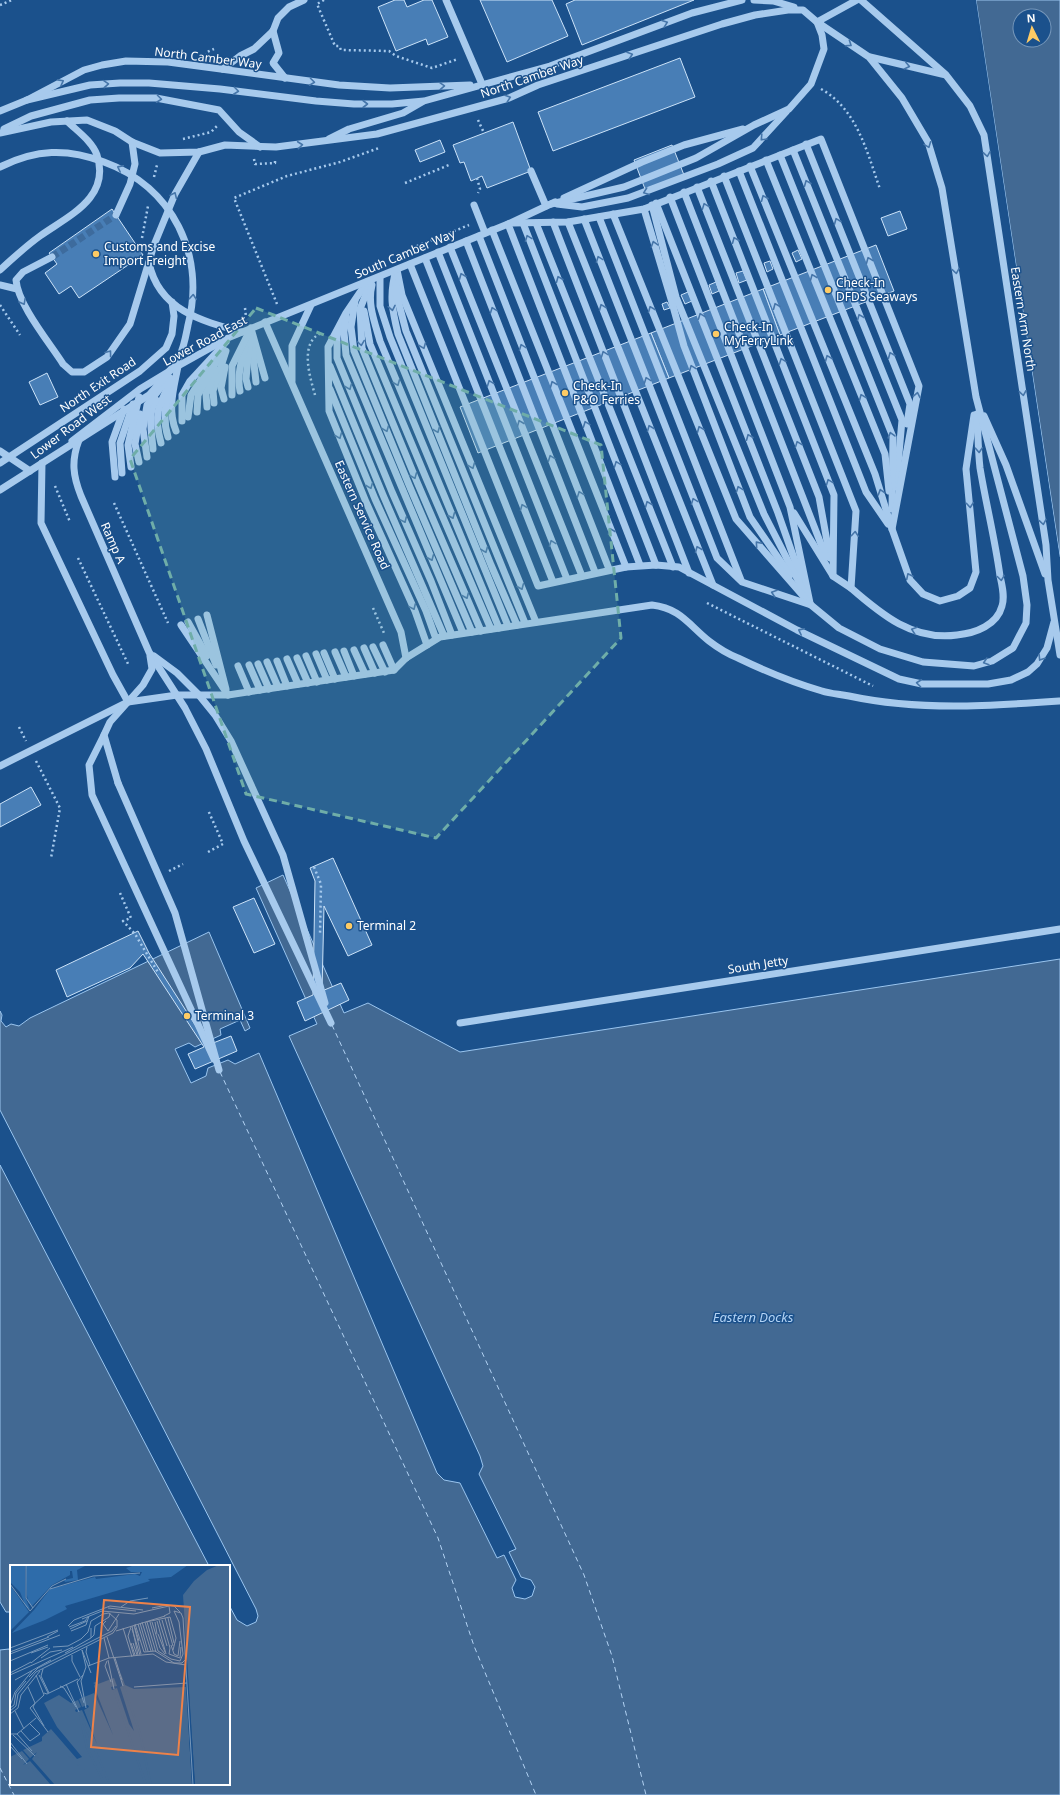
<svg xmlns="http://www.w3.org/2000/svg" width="1060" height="1795" viewBox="0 0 1060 1795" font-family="'Noto Sans',sans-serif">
<rect width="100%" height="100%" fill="#1b518c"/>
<g fill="#426993" stroke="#9ac5ef" fill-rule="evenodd">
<path d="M976,0H1060V557ZM1020,16H1044V40H1020Z"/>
<path d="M283,875L344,1013L368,1003L460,1052L1060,959V1795H0V1650L9,1649L11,1654V1784H229V1605L237,1620L247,1626L256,1622L258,1616L256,1609L0,1110V1011L2,1015L1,1021L6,1027L11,1024L19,1026L30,1018L209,932L250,1028L245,1031L240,1020L220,1029L221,1035L195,1047L189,1043L175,1049L191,1083L206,1076L208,1068L228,1060L235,1064L259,1053L437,1473L444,1480L460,1483L497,1558L504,1555L516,1580L512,1588L515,1597L525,1599L532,1596L535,1587L531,1580L521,1577L509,1552L516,1549L479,1474L483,1466L480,1456L289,1036L317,1024L256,888Z"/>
<path d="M0,1165L209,1566H11V1612H6L0,1602Z"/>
</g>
<path fill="#1b518c" d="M974,0H976L1060,559L1058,557Z"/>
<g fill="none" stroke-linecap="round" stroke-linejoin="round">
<g stroke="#b3d3f4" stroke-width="1" stroke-dasharray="5 4" stroke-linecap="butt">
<path d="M332,1025L584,1575L612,1656L646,1795"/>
<path d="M220,1072L438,1538L474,1646L536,1795"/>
<path d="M0,1768L14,1795"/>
</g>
</g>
<g fill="#487eb6" stroke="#cce3f9">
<path d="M395,0H404L407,7L424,0H432L448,37L428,45L426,39L396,51L378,7Z"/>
<path d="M480,0H552L568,36L507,62Z"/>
<path d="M575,0H694L582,45L566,4Z"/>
<path d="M680,58L695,97L553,151L538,112Z"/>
<path d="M513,122L531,171L487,188L482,176L471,181L464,162L460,163L453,145Z"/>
<path d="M440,140L445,152L420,162L415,150Z"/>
<path d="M672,145L684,175L645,189L634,160Z"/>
<path d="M112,209L143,255L79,298L71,286L59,294L45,273L57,264L49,253Z"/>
<path d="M900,211L907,229L888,236L881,218Z"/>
<path d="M876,245L894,291L780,335L763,289Z"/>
<path d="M798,250L802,259L796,262L792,253Z"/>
<path d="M770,261L773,269L767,272L764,263Z"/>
<path d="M743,271L747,280L739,283L736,273Z"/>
<path d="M716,282L719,291L712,294L709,285Z"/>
<path d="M763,289L780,335L669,378L651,333Z"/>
<path d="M688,292L692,301L685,304L681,295Z"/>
<path d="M667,302L670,308L664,310L662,304Z"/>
<path d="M651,333L669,378L478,453L460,407Z"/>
<path d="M47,373L58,397L40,405L29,382Z"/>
<path d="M31,787L41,805L0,827V804Z"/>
<path d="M333,858L372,945L348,956L324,906L322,991L341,983L349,1000L305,1021L297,1002L313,995L315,881L310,868Z"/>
<path d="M254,898L275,944L254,953L233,907Z"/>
<path d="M138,931L149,953L208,1045L231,1036L237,1051L195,1069L188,1054L204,1047L143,954L130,968L67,997L56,970Z"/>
</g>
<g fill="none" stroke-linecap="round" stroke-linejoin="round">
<path stroke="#3d6b9d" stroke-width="7" stroke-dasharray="7 3.5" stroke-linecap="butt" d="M52,257L116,215"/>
<g stroke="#a7caed" stroke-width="2.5" stroke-dasharray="2 3" stroke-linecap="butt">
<path d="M324,0L317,4L335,46H339L341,50L389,51L396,56L432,68L458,59"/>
<path d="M0,5L12,0"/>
<path d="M206,56L207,52L214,49"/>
<path d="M821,89C857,109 867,152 880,189"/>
<path d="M478,120L484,133"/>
<path d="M183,139L211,132L218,125"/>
<path d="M254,159L255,164L275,163V159"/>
<path d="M154,177L157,165"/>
<path d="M477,178L480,189L478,193"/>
<path d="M405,183L449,165"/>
<path d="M142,238L148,206"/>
<path d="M412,248L469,225"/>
<path d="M277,304L234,198L287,176L340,162L379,148"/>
<path d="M0,305L20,335"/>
<path d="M245,308L246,317"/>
<path d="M315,395C310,377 299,343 321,333"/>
<path d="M55,486L70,522"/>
<path d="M114,503L168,623"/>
<path d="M78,558L129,666"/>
<path d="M707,603L873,686"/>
<path d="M373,608L384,633"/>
<path d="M19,727L26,741"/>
<path d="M36,761L60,808L51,858"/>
<path d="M208,852L223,844L208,810"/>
<path d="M314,867L321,884L320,935"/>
<path d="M169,871L183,864"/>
<path d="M120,893L131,918L123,921L135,934L159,974"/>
</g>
<g stroke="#a7caed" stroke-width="7">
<path d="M446,0L482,84"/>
<path d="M754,0L773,1L794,7"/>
<path d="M861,0L945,74"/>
<path d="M273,31L279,53L273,63L285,78"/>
<path d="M870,57L946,75L970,106L984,135L1046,545L1048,580L1060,655"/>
<path d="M223,69L240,56L254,49L273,31L278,18L289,7L304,0"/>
<path d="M27,100L90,85L120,83H149L220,89L316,101L354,104H392L424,101L550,66L692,13L742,0"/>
<path d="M0,111L27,100L84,70L102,65L126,61L168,62L339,85L390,88L470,85"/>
<path d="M4,129L31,116L90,100L119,98H156L219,110L239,132L260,147"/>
<path d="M0,133L51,122L87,120L115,131L132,142L160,153L199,152L225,145L276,147L377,134L509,98L538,85L722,24L755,15L788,10H803L817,22L822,35L824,49L811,84L789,109L754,125L696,158L649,177L624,187L551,204"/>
<path d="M329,139L349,129L403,113L422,102"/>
<path d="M806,144L910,404L907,424"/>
<path d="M793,150L902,420L896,487"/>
<path d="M780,155L893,437L892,509"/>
<path d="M766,160L885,454L889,491"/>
<path d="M750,166L875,474L892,529L910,580L923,594L940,601L958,596L970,588L976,572L966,469L974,415"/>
<path d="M531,171L546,206"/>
<path d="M739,171L866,492L888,524"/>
<path d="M724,176L856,511L851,588C882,615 913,641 957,635C976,633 997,625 1002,606C1005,597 1002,585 1000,576C995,539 986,504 980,468C978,451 978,432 977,414"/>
<path d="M711,181L834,495L833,576"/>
<path d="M697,187L819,497L830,558"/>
<path d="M684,192L826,557"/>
<path d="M670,197L790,507L810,603"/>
<path d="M564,198L642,162L684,145L743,129"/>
<path d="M656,203L778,513L801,578"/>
<path d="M557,204L582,207L628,198L718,164L753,148L786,112"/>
<path d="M474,205L485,233"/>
<path d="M652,205L676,297L764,514L805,594"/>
<path d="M644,209L671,299L684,346L750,517L790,575"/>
<path d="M613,214L736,519L811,605L839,628L880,649L923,662L974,666L992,661L1013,648L1026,623L1027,605L1023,576L976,397L942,188L928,142L902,98L869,57L817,22L857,0"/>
<path d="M116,215L130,184L135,164L132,142"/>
<path d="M599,217L741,580"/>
<path d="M584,219L717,558L742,582L811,605"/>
<path d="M553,222L689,573"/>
<path d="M568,222L713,585"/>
<path d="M513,223L568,222L644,209L821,139L919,386L892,529"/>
<path d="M523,223L656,565"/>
<path d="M536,223L673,567"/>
<path d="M508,224L640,565"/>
<path d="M492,230L626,567"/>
<path d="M479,236L609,569"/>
<path d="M466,241L595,572"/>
<path d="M450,247L582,576"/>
<path d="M438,252L567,579"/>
<path d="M52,257L23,272L16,280C18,305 49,342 63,364L72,372H84L107,357L130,324L154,245L175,194L199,152"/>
<path d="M425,258L553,582"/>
<path d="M149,263C159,310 201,321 242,332"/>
<path d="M410,264L538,586L626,567L656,565L679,567L797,630L899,679L922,684H988L1011,680L1028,672L1037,664L1047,648L1054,622"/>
<path d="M0,270C13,258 26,246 40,236C68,216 111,198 97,155C92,141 77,131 67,121"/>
<path d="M396,270C389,295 392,309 398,334L491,565L517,625"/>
<path d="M397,270L402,295L536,622"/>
<path d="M380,277V306L390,337L508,626"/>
<path d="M367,282L346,313L328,347L329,411L366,502L415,611L427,645"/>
<path d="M370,284L360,309L362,348L417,482L481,631"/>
<path d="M0,285L17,289"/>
<path d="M372,285C367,304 375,323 380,341L499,628"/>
<path d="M396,286V293L406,331L525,623"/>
<path d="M355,301L351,327L354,351L409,485L472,632"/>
<path d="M364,311L370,344L426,478L491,629"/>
<path d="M346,317L344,332L346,355L463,633"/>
<path d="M265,322L401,632L406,658"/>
<path d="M338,331L337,338V358L392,492L431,581L452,635"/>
<path d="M252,332L265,378"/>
<path d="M252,347L256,382"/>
<path d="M330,366L383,495L444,636"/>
<path d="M292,381V346L311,305"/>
<path d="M248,387L246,379L250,335"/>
<path d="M330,389L375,499L426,611L436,639"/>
<path d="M240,391C237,376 241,362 245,348"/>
<path d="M232,395V366L251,328"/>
<path d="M224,399L221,388L225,367"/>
<path d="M214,403L213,391L226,351"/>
<path d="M207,407L206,394L216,370"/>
<path d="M197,412L198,395L223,349"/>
<path d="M984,416L1006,465L1045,574"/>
<path d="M188,417L191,395L208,368"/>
<path d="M182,421V395L190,381L226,342"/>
<path d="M176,431C167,409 174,388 178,366"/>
<path d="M168,437C163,421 164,408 169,393"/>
<path d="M79,440C71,461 73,476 81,496L149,652L185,708L206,749L244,841L331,1023"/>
<path d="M72,441L140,389L178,366L230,337L508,224L555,202"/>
<path d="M161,443C153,414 159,404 172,379"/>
<path d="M153,449C152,434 147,413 156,400"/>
<path d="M0,451L30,471"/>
<path d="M147,457L143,429L147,405L169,377"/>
<path d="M139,462L135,444L140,414"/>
<path d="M0,463L140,371L166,348L172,334L174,316L172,302"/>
<path d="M42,463L41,523L113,675L128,702"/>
<path d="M131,467L128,445L139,397"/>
<path d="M122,473L120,443L133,404"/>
<path d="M115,477L112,442L124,409"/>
<path d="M794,513L833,576L851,588"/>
<path d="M207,615L226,689"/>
<path d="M198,619L216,665"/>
<path d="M188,622L207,656"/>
<path d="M181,625L228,695"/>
<path d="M383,645L394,670"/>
<path d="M373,647L385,672"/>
<path d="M364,648L375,673"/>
<path d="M354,650L365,674"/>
<path d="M344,651L354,676"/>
<path d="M335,652L346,677"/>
<path d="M324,653L335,679"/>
<path d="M316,654L327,680"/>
<path d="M154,656L177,673L198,694L215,715L231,741L283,855L325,1003"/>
<path d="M306,656L317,682"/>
<path d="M297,658L308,683"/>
<path d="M287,659L298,684"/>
<path d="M277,661L287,686"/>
<path d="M267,662L278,687"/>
<path d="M258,664L269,689"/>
<path d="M249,665L260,690"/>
<path d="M238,666L249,692"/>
<path d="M104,735L89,765L92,795L214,1059"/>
<path d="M0,766L128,702L177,695H228L394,670L406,658L440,637L652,605C680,608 689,625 709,641C718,648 728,654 738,658C765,671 794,683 822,691C831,694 840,694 849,696C919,711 989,706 1060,701"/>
<path d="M118,783L104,735L110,722L143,685L152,669L150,656"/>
<path d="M460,1023L1060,929"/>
</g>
<g stroke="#a7caed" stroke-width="7">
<path d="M0,167C36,149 67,148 104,162C173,187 206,255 188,325C186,335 184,348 179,357C171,371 160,383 149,395L0,490"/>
<path d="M118,783L175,913L219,1070"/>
</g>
</g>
<defs><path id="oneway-chevron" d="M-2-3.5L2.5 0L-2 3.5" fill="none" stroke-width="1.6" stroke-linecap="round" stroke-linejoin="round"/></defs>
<g stroke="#4575a9">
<use href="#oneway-chevron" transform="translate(665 23) rotate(-20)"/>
<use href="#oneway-chevron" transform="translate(849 44) rotate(34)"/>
<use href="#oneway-chevron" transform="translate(630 55) rotate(-18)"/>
<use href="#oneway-chevron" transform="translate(907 66) rotate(13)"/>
<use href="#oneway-chevron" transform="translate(61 82) rotate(-28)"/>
<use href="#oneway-chevron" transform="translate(312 82) rotate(7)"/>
<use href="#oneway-chevron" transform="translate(106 84) rotate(-4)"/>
<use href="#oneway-chevron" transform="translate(442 86) rotate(-3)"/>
<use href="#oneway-chevron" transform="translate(236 91) rotate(7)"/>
<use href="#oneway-chevron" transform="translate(508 98) rotate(-19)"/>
<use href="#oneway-chevron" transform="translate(159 99) rotate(7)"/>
<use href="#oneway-chevron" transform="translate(365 104)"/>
<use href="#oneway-chevron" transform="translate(763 138) rotate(133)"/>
<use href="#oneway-chevron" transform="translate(300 145) rotate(-6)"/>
<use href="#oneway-chevron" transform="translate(928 145) rotate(69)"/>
<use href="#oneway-chevron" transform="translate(987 154) rotate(81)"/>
<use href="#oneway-chevron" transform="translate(120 168) rotate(-153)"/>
<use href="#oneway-chevron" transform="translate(807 183) rotate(-112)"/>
<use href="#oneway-chevron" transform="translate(646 192) rotate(160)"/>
<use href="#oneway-chevron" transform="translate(174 195) rotate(-66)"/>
<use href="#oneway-chevron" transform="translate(764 198) rotate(-112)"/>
<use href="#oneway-chevron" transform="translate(705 206) rotate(-111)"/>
<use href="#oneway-chevron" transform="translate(837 221) rotate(-112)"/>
<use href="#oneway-chevron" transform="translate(528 238) rotate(-111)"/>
<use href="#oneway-chevron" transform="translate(735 240) rotate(-112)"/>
<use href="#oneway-chevron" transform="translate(654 244) rotate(-107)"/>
<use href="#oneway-chevron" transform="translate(599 259) rotate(-111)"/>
<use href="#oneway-chevron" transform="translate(869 260) rotate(-112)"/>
<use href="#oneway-chevron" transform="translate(956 271) rotate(81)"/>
<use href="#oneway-chevron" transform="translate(462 276) rotate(-112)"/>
<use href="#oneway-chevron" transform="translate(813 277) rotate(-112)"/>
<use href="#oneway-chevron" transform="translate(559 279) rotate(-112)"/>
<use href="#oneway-chevron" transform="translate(193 297) rotate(-85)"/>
<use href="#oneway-chevron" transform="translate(23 302) rotate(61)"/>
<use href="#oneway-chevron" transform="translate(776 306) rotate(-112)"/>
<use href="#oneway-chevron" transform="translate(602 307) rotate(-112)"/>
<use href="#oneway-chevron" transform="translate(392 308) rotate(79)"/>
<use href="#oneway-chevron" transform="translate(651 309) rotate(-112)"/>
<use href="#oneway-chevron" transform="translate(493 310) rotate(-111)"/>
<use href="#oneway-chevron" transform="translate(701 316) rotate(-111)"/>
<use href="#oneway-chevron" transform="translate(860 317) rotate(-112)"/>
<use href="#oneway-chevron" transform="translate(361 343) rotate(82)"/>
<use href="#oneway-chevron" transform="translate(423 346) rotate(68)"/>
<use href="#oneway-chevron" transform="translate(522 347) rotate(-111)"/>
<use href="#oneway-chevron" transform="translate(109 353) rotate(-53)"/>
<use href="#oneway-chevron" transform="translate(604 354) rotate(-111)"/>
<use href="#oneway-chevron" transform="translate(891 355) rotate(-112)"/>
<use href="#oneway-chevron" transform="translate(828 358) rotate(-112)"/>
<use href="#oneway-chevron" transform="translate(782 361) rotate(-111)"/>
<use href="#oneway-chevron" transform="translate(692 368) rotate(-111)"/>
<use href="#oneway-chevron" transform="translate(647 380) rotate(-111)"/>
<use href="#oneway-chevron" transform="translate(397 383) rotate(68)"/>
<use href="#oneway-chevron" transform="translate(490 383) rotate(-111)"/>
<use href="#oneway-chevron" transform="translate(553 384) rotate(-112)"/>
<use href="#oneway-chevron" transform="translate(349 387) rotate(68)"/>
<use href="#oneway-chevron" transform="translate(1023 393) rotate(81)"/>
<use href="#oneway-chevron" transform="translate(917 395) rotate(-79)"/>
<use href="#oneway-chevron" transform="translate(862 397) rotate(-112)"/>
<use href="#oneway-chevron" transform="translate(520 423) rotate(-112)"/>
<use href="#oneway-chevron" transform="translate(586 424) rotate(-111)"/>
<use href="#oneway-chevron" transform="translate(650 428) rotate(-112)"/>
<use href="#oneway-chevron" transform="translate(386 429) rotate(68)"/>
<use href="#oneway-chevron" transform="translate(700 429) rotate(-112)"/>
<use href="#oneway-chevron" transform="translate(437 430) rotate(68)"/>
<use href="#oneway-chevron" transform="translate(891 435) rotate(-106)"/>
<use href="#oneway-chevron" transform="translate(339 436) rotate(68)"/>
<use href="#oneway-chevron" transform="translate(749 437) rotate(-112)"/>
<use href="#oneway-chevron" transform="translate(798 444) rotate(-111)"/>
<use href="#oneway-chevron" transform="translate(979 450) rotate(87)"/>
<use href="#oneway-chevron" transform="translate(551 458) rotate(-111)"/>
<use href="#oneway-chevron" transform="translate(617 464) rotate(-111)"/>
<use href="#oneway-chevron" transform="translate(472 466) rotate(68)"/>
<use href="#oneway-chevron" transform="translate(414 476) rotate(68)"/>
<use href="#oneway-chevron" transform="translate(829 482) rotate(-111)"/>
<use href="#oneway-chevron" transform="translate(370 486) rotate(68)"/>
<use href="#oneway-chevron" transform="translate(739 489) rotate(-111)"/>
<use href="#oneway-chevron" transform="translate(881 492) rotate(-107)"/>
<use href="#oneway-chevron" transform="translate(580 494) rotate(-111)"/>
<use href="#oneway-chevron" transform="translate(694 501) rotate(-111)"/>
<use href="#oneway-chevron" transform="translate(648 504) rotate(-112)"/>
<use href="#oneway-chevron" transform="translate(970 505) rotate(85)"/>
<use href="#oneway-chevron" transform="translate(523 507) rotate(-112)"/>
<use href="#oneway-chevron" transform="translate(452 516) rotate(67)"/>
<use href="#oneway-chevron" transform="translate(404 520) rotate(66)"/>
<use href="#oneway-chevron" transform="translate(1043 522) rotate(81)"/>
<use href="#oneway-chevron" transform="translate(611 531) rotate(-112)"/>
<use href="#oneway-chevron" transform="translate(855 534) rotate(-86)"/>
<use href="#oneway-chevron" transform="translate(552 543) rotate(-111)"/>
<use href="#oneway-chevron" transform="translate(758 544) rotate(-131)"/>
<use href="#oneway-chevron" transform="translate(698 549) rotate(-112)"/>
<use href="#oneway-chevron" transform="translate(485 550) rotate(68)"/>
<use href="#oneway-chevron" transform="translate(431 558) rotate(67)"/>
<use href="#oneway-chevron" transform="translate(909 576) rotate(-116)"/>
<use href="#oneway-chevron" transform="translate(1001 578) rotate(82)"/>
<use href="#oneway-chevron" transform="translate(521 587) rotate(67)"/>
<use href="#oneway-chevron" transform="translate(774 593) rotate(-162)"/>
<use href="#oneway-chevron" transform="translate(466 596) rotate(67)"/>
<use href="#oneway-chevron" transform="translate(413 607) rotate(66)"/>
<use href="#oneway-chevron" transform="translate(914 630) rotate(-161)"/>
<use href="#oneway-chevron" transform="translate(801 631) rotate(-153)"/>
<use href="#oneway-chevron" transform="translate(1041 658) rotate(122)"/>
<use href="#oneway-chevron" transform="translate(986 662) rotate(163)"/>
<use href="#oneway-chevron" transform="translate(919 683) rotate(-173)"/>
</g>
<path fill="#6fada8" fill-opacity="0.2" stroke="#6fada8" stroke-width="3" stroke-dasharray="8 5" stroke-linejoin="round" d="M256,308L601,445L621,638L436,838L246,794L130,459Z"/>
<g fill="#fecb64" stroke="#1b518c" stroke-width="1.5">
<circle cx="96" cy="254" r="4"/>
<circle cx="828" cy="290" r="4"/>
<circle cx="716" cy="334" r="4"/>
<circle cx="565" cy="393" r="4"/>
<circle cx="349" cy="926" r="4"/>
<circle cx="187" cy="1016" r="4"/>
</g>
<g text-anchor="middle" stroke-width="3" stroke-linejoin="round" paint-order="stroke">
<g font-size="12" fill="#fff" stroke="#1b518c">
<text transform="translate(208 58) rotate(7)" y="4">North Camber Way</text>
<text transform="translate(532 77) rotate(-19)" y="4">North Camber Way</text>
<text transform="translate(405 254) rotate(-23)" y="4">South Camber Way</text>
<text transform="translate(1023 319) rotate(81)" y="4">Eastern Arm North</text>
<text transform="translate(205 341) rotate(-28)" y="4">Lower Road East</text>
<text transform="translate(98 385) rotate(-34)" y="4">North Exit Road</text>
<text transform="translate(71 427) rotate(-37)" y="4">Lower Road West</text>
<text transform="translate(362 515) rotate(66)" y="4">Eastern Service Road</text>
<text transform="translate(113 543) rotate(66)" y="4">Ramp A</text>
<text transform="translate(758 965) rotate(-9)" y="4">South Jetty</text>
</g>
<g font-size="12" fill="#fff" stroke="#1b518c" text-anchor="start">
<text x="104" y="251">Customs and Excise<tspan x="104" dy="14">Import Freight</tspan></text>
<text x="836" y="287">Check-In<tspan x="836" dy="14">DFDS Seaways</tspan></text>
<text x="724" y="331">Check-In<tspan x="724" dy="14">MyFerryLink</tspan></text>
<text x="573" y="390">Check-In<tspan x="573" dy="14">P&amp;O Ferries</tspan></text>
<text x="357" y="930">Terminal 2</text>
<text x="195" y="1020">Terminal 3</text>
</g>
<g font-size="13" font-style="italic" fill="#b3d3f4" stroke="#1b518c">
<text x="753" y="1322">Eastern Docks</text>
</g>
</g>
<g transform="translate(10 1565)">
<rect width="220" height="220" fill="#1b518c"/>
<path d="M0,0H15V32L20,44L16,42L10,27L0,17ZM16,0H77L67,5L68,15L55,17L54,15L63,13L62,6H60V10L42,20L22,41L18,37L17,30ZM125,0H178L161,12L138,14L140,16L55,41L57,44L35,55L2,68L24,45L40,24L85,12L86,14L125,9L130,11L132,7H121L116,3ZM0,20L19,47L1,65L0,64Z" fill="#2e6caa"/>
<path d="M209,0H220V220H185L173,30L184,16L197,5ZM111,109L115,120L124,124L176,122L182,220H45L22,194L27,187L20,193L13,185L32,176V172L41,164L67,194L72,192L47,162L34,138L49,130L61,138L68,135L71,142L65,145L66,147L72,145L87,179L74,145L79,142L78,140L72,142L69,134L84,128L103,170L84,121L85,119L83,118L88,116V119L104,113L107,121L101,122L102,125L107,123L119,159L124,166L110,122L112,121ZM12,186L19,194L13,200L20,196L41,220H0V192Z" fill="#426993"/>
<path d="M171,37H173L185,220H182Z" fill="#1b518c"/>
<path fill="none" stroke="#426993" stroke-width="2" d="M114,122L130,168L141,220M104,125L136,220M69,147L100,220M70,151L77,183L95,220M38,168L88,220M26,192L52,220M17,200L33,220"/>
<path fill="none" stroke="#7697ba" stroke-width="1" d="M16,0V33L23,43M0,19L20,46L42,21L56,14M40,24L83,11L130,8M156,40L164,41L170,47M111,42L120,36L138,33M98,43L126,46M142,43L157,40M164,46L171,48L173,53L183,220M155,53L163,81M158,53L164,78M72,54L92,46L124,49L159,41L160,48L154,51M149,55L157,81M152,55L160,83L159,89L170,93L171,82M96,56L93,59L98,66L109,49M147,56L156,89M132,57L141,86M135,57L143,86M136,57L160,52L166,73L163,85M137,57L146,87M140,57L148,86L161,94L170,96L173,89L169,57L164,46M142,57L150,83L155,89M145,57L147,69M130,58L138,86M125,59L134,87L145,86L164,98H172L175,95M128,59L136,86M124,60L131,89M58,61L64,55L100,41L133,45M122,61L128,90M59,62L75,56L78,52M121,62L118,71L124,91M113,63L122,92M125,63L129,76M60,64L77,56M122,64L130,90M61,66L76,60L79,51M106,66L155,51M148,69L155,87M37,72L48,66M97,72L113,121M81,73L84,70L85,61L99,52L100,48M94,73L99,93M121,78L125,90M123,78L127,90M161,80L164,89L168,91L170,76M77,82L76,87L80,100M0,83L48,65M72,85L76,102L71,116L76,143M72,85L81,108M0,87L39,72M21,88L38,82M55,88L81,73V63M0,89L50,70M62,90V96L70,112M31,93L40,87L52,85M105,93L112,115M98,95L104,124M0,96L38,80M97,96L95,101L101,117M21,98L40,83M78,101L99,93L143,89L156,97L176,100M33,104L31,111L39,128M0,108L21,97M0,110L63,82M26,110L34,130L20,143L38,167M29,110L38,128M73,110L67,117L74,138M19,112L28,103L102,66L106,61M5,115L41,95M56,119L69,147M50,121L54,123L66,142M18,122L25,138L23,142L34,161M124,122L177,118M34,128L37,129L68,114M0,141L5,127L22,106M0,143L4,140L6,128L16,116M0,146L6,141L8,129L26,107L103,68L107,62V55L99,48L93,49L81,56L78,67L71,74L58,81L43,82M5,146L14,164M0,149L8,143L11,130L30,106M11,166L20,176L30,169L20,159M0,169H7L26,153M7,169L22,186M3,170L25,191M0,177L17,199M0,181L12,194"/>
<path fill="#ee8249" fill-opacity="0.15" stroke="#ee8249" stroke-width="2" d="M94,35L180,42L168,190L81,182Z"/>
<rect width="220" height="220" fill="none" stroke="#fff" stroke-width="2"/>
</g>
<g transform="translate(1032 28) rotate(355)"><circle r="19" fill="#1b518c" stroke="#7697ba"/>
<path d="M0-3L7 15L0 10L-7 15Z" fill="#fecb64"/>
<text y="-6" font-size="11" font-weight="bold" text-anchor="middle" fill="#ffffff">N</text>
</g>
</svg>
